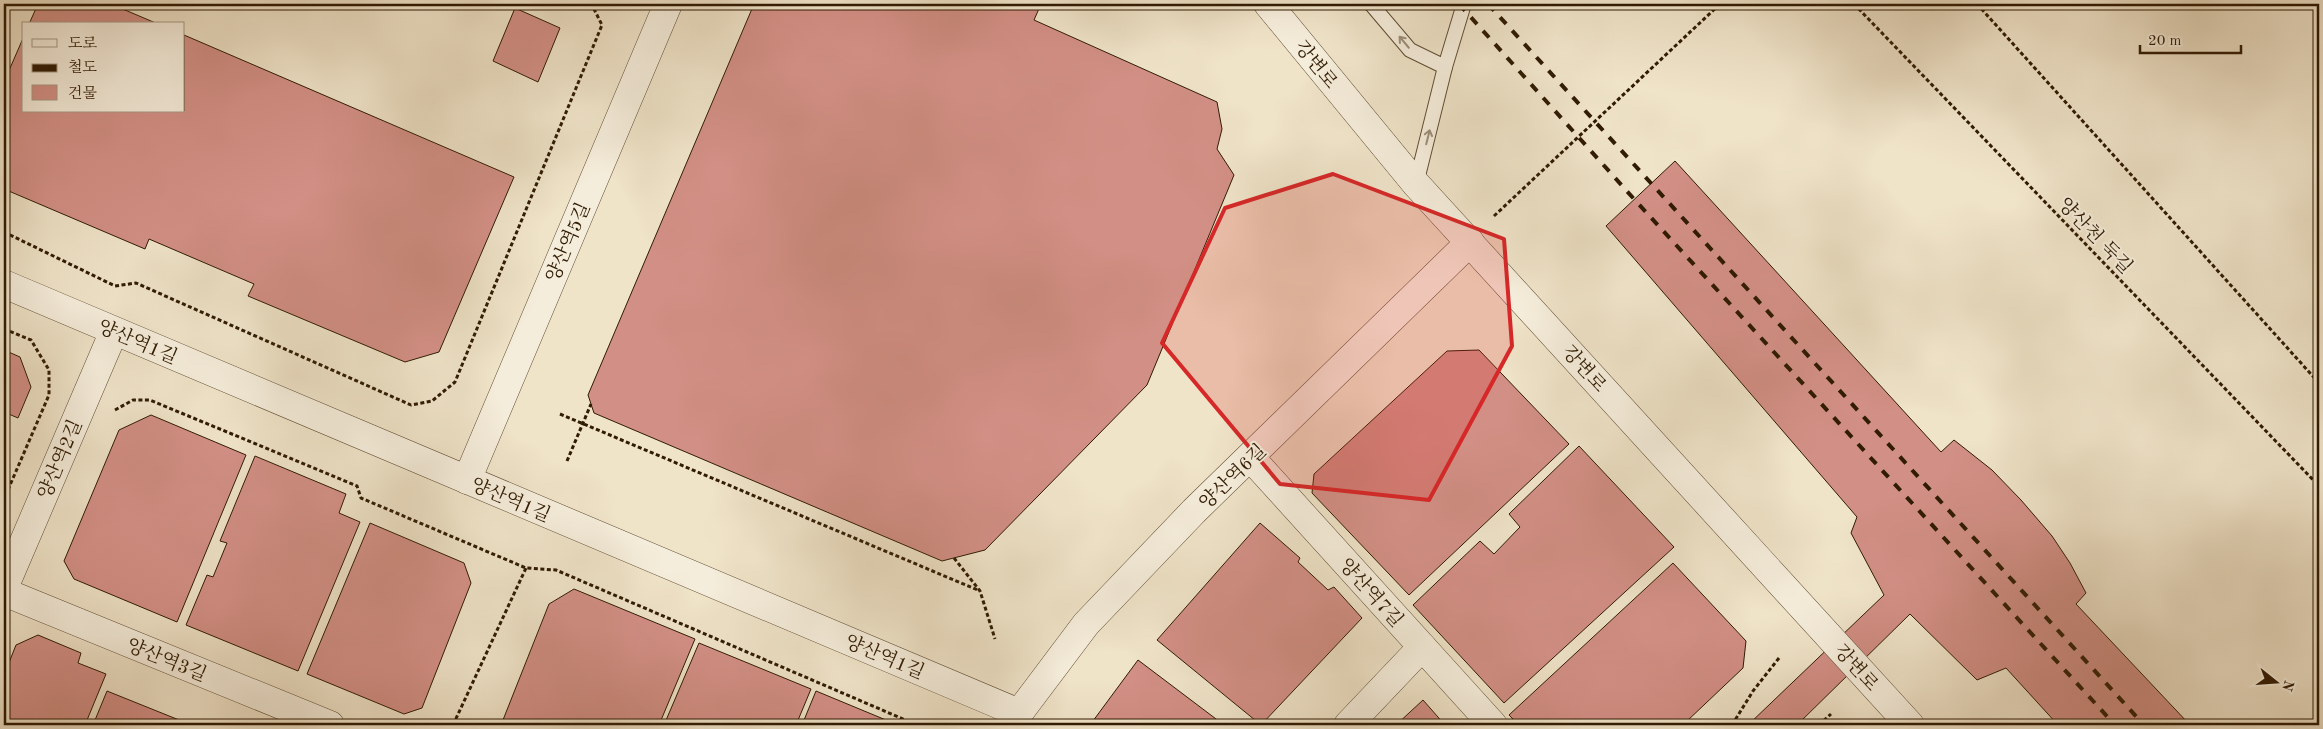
<svg xmlns="http://www.w3.org/2000/svg" width="2323" height="729" viewBox="0 0 2323 729" font-family="'Old Standard TT','Noto Serif KR',serif">
<rect width="100%" height="100%" fill="#efe3c8"/>
<filter id="stains"><feTurbulence type="fractalNoise" baseFrequency=".004" numOctaves="4"/><feColorMatrix values="0 0 0 0 .2 0 0 0 0 .09 0 0 0 0 .02 0 0 0 .5 -.17"/></filter>
<radialGradient id="worn" r=".72"><stop offset=".6" stop-color="#630" stop-opacity="0"/><stop offset="1" stop-color="#630" stop-opacity=".3"/></radialGradient>
<g fill="#d28f85" stroke="#301b03">
<path d="M38,4H111L158,24H29Z"/>
<path d="M754,4H1041L1034,20L1217,102L1222,129L1217,149L1234,175L1147,385L985,550L942,561L594,413L588,395Z"/>
<path d="M515,8L560,28L538,82L493,61Z"/>
<path d="M184,35L514,177L439,352L405,362L248,296L254,284L149,239L145,249L4,189V82L24,36V111H184Z"/>
<path d="M1675,161L1941,452L1954,440L1992,470L2021,500L2052,536L2070,563L2086,593L2076,604L2190,725H2058L2006,668L1977,680L1910,614L1797,725H1748L1884,595L1851,533L1857,517L1606,226Z"/>
<path d="M4,350L20,357L31,387L18,418L4,412Z"/>
<path d="M1479,350L1569,444L1409,595L1312,493L1314,474L1447,351Z"/>
<path d="M151,415L246,455L177,622L74,579L64,561L119,430Z"/>
<path d="M1579,446L1674,547L1504,703L1413,605L1480,541L1494,554L1520,527L1509,514Z"/>
<path d="M255,456L346,494L339,513L360,522L298,671L186,625L207,575L213,577L227,543L220,541Z"/>
<path d="M370,523L464,563L471,583L422,708L404,714L307,674Z"/>
<path d="M1260,523L1300,558L1298,562L1328,590L1334,587L1362,618L1261,725L1157,640Z"/>
<path d="M1673,563L1746,641L1743,668L1686,722L1689,725H1519L1509,715Z"/>
<path d="M574,589L695,639L659,725H501L549,604Z"/>
<path d="M38,635L81,653L78,663L106,674L85,725H4V675L16,645Z"/>
<path d="M699,643L811,689L796,725H664Z"/>
<path d="M1138,660L1224,725H1090Z"/>
<path d="M107,691L189,724L188,725H93Z"/>
<path d="M816,691L898,725H802Z"/>
<path d="M1423,700L1445,725H1396Z"/>
</g>
<g fill="none" stroke-linecap="round" stroke-linejoin="round">
<defs>
<g id="service">
<path d="M1371,4L1410,50L1445,67"/>
<path d="M1416,184L1445,67L1464,4"/>
</g>
<g id="minor">
<path d="M4,284L1019,713"/>
<path d="M1251,458L1493,725"/>
<path d="M467,480L668,4"/>
<path d="M4,588L114,331"/>
<path d="M4,592L330,725"/>
<path d="M1013,725L1019,713L1086,624L1194,511L1470,242"/>
<path d="M1348,725L1422,647"/>
</g>
<path id="tertiary" d="M1268,4L1416,184L1910,725"/>
</defs>
<use href="#service" stroke="#604d34" stroke-width="16"/>
<use href="#minor" stroke="#604d34" stroke-width="29"/>
<use href="#tertiary" stroke="#604d34" stroke-width="29"/>
<g stroke="#301b03" stroke-width="3" stroke-dasharray="4 2.5" stroke-linecap="butt">
<path d="M1854,4L2319,486"/>
<path d="M1977,4L2319,383"/>
<path d="M1494,216L1720,4"/>
<path d="M4,232L115,286L136,283L411,405L432,401L455,382L602,25L592,5L589,4"/>
<path d="M4,329L31,340L49,370V395L4,499"/>
<path d="M115,410L133,400H150L357,486L361,498L526,568L556,570L917,725"/>
<path d="M560,414L980,591"/>
<path d="M567,461L591,404"/>
<path d="M954,558L980,591L995,639"/>
<path d="M4,645L7,637"/>
<path d="M453,725L526,568"/>
<path d="M1732,725L1753,691L1779,658"/>
<path d="M1819,725L1831,714"/>
</g>
<use href="#service" stroke="#f5eddb" stroke-width="14"/>
<use href="#minor" stroke="#f5eddb" stroke-width="28"/>
<use href="#tertiary" stroke="#f5eddb" stroke-width="28"/>
<g stroke="#301b03" stroke-width="4" stroke-dasharray="9 9" stroke-linecap="butt">
<path d="M1459,4L1634,199L2115,725"/>
<path d="M1488,4L2144,725"/>
</g>
</g>
<defs><path id="oneway-shaft" d="M-6 0H5M1.5-3L5.5 0L1.5 3" fill="none" stroke-width="1.6" stroke-linecap="round" stroke-linejoin="round" transform="scale(1.25)"/></defs>
<g stroke="#9c8e7a">
<use href="#oneway-shaft" transform="translate(1404 42) rotate(-130)"/>
<use href="#oneway-shaft" transform="translate(1428 137) rotate(-76)"/>
</g>
<path fill="#d62828" fill-opacity="0.2" stroke="#d62828" stroke-width="4" stroke-linejoin="round" d="M1333,174L1504,239L1512,346L1429,500L1280,484L1162,343L1225,208Z"/>
<g text-anchor="middle" stroke-width="4" stroke-linejoin="round" paint-order="stroke">
<g font-size="19" fill="#301b03" stroke="#f5eddb">
<text transform="translate(1317 64) rotate(51)" y="7">강변로</text>
<text transform="translate(2096 235) rotate(46)" y="7">양산천 둑길</text>
<text transform="translate(567 242) rotate(-67)" y="7">양산역5길</text>
<text transform="translate(138 341) rotate(23)" y="7">양산역1길</text>
<text transform="translate(1585 368) rotate(48)" y="7">강변로</text>
<text transform="translate(59 459) rotate(-67)" y="7">양산역2길</text>
<text transform="translate(1232 476) rotate(-44)" y="7">양산역6길</text>
<text transform="translate(511 499) rotate(23)" y="7">양산역1길</text>
<text transform="translate(1372 592) rotate(48)" y="7">양산역7길</text>
<text transform="translate(885 656) rotate(23)" y="7">양산역1길</text>
<text transform="translate(167 659) rotate(22)" y="7">양산역3길</text>
<text transform="translate(1857 667) rotate(48)" y="7">강변로</text>
</g>
</g>
<rect width="2323" height="729" fill="none" stroke="#efe3c8" stroke-width="20"/>
<rect x="5" y="5" width="2313" height="719" fill="none" stroke="#301b03" stroke-width="2.5"/>
<rect x="10" y="10" width="2303" height="709" fill="none" stroke="#301b03"/>
<rect x="22" y="22" width="162" height="90" fill="#f5eddb" stroke="#a69985"/>
<rect x="32" y="39" width="25" height="8" fill="#f5eddb" stroke="#a69985"/>
<text x="68" y="48" font-size="15" fill="#301b03">도로</text>
<rect x="32" y="64" width="25" height="8" fill="#301b03" stroke="#a69985"/>
<text x="68" y="72" font-size="15" fill="#301b03">철도</text>
<rect x="32" y="85" width="25" height="15" fill="#d28f85" stroke="#a69985"/>
<text x="68" y="98" font-size="15" fill="#301b03">건물</text>
<g transform="translate(2276 682) rotate(107)" stroke="#f5eddb" stroke-width="4" paint-order="stroke">
<path d="M0-4L9 19L0 12L-9 19Z" fill="#301b03"/>
<text y="-8" font-size="14" font-weight="bold" text-anchor="middle" fill="#301b03">N</text>
</g>
<path d="M2140 45v8h101v-8" fill="none" stroke="#301b03" stroke-width="2.5"/>
<text x="2148" y="45" font-size="15" fill="#301b03" stroke="#f5eddb" stroke-width="4" paint-order="stroke">20 m</text>
<rect width="100%" height="100%" filter="url(#stains)"/>
<rect width="100%" height="100%" fill="url(#worn)"/>
</svg>
